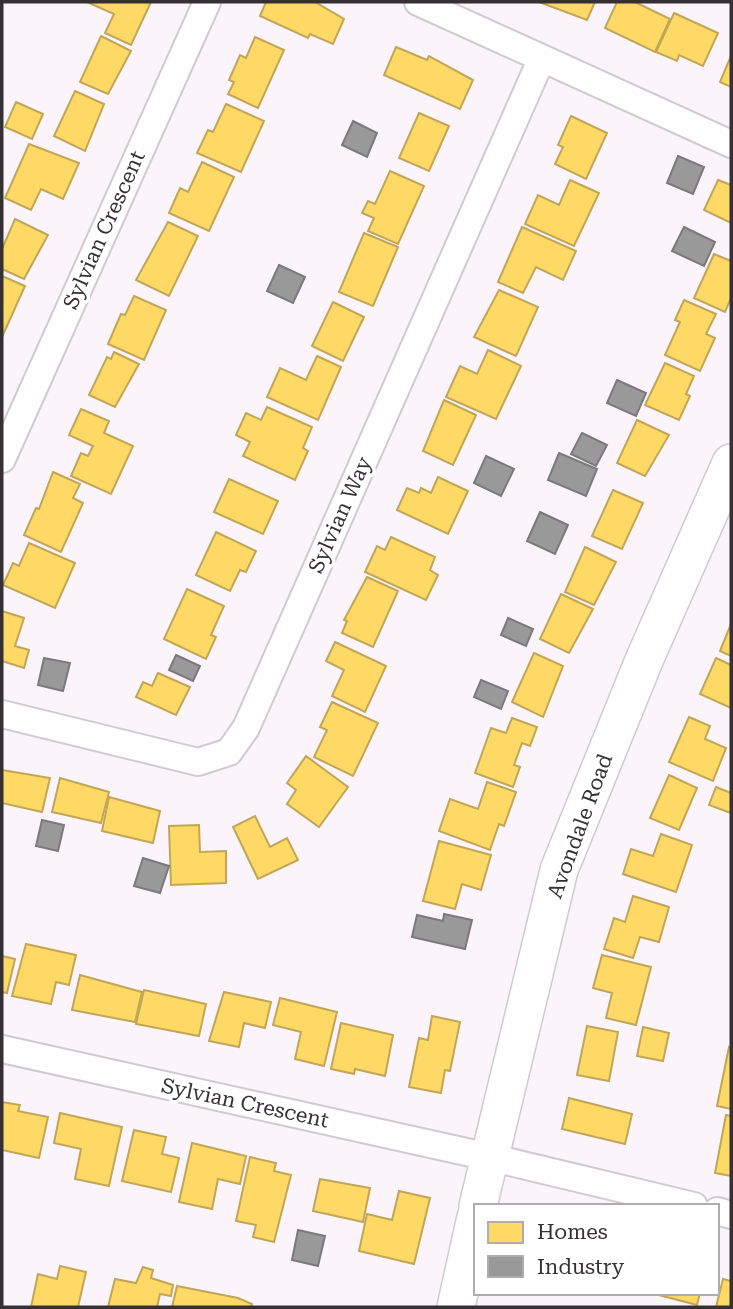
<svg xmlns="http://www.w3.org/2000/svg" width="733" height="1309" viewBox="0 0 733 1309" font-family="'Roboto Serif',serif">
<rect width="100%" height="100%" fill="#fbf5fb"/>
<g fill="#ffd966" stroke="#c2a657" stroke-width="2">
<path d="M87,2H151L131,45L105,33L114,14Z"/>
<path d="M266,2H315L344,19L333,44L310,34L308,38L260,16Z"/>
<path d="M539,2H595L587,20Z"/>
<path d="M617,2H635L670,19L655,52L605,28Z"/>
<path d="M674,13L718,33L703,66L679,55L677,61L656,52Z"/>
<path d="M101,36L131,51L108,94L80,82Z"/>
<path d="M255,37L284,50L258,108L228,94L234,82L229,80L240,55L246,58Z"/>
<path d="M396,47L427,60L429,56L473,80L460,109L384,75Z"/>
<path d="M731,56V87L720,82Z"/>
<path d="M75,91L104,104L85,151L54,136Z"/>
<path d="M16,102L43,114L32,139L5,127Z"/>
<path d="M226,104L264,121L241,172L197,153L208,130L213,132Z"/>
<path d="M419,113L449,126L429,171L399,158Z"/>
<path d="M571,116L607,133L586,179L555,164L563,147L558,145Z"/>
<path d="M29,144L79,163L63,199L41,189L31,210L5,198Z"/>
<path d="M202,162L234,177L209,231L169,213L180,188L188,192Z"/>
<path d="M390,171L424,186L398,244L368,231L374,218L362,213L368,201L375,204Z"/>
<path d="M570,180L599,193L574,246L525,224L538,195L559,205Z"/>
<path d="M718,180L731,185V223L704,210Z"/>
<path d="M15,219L48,235L24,279L2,269V249Z"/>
<path d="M168,222L198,236L169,296L136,280Z"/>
<path d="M522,227L576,251L563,280L536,267L523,293L498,282Z"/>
<path d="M364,233L398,247L373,306L339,292Z"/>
<path d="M714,254L731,261V298L725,312L694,298Z"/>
<path d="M2,276L25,286L2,337Z"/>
<path d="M499,290L538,307L516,356L474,337Z"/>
<path d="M134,296L166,310L144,360L108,344L121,314L125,315Z"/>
<path d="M684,300L716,314L706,334L715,338L700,371L665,355L680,322L675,320Z"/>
<path d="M333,302L364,317L343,361L312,346Z"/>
<path d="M488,350L521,366L496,419L446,397L460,366L477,374Z"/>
<path d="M114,352L139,364L115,407L89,395L107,357L111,359Z"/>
<path d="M317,356L341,367L318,420L267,397L280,368L306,380Z"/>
<path d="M665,363L694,376L686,394L690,396L679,420L645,405Z"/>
<path d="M444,400L476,415L453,465L423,451Z"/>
<path d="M267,407L312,427L303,448L308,451L295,480L243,456L250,442L236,435L246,413L261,420Z"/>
<path d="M81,409L109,421L104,433L133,446L111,494L71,476L81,453L88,456L93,446L69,435Z"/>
<path d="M637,420L669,435L645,476L617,463Z"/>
<path d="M53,472L80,484L73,498L83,503L61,552L24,535L36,508L39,509Z"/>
<path d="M438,477L468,491L448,534L397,510L407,488L419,493L421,488L431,493Z"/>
<path d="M229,479L278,501L263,534L214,512Z"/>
<path d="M613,490L643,503L622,549L592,536Z"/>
<path d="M216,532L256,551L246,572L240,570L230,591L196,575Z"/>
<path d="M391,537L435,557L430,570L438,575L426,600L365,572L377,546L385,550Z"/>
<path d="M29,543L75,563L55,608L3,585L13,563L19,566Z"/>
<path d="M585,547L616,562L594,605L565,592Z"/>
<path d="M367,577L398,591L373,647L342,633L347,621L344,620Z"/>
<path d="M187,589L224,606L211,635L216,637L206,659L164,639Z"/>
<path d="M561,594L593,609L569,653L540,639Z"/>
<path d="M2,611L24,618L15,646L29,650L24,668L2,661Z"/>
<path d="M731,624V656L720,651Z"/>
<path d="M335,642L386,666L365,712L332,696L344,670L326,661Z"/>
<path d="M534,653L563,666L543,717L512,702Z"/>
<path d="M716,658L731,665V708L700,694Z"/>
<path d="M158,673L190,687L176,715L136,697L143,682L152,686Z"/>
<path d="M332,702L378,723L353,776L314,757L327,730L320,727Z"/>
<path d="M689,717L710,726L705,739L726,748L713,781L669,762Z"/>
<path d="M512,718L537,727L530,746L522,743L514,765L520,767L513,787L475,773L491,728L506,733Z"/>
<path d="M306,756L348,787L319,827L287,804L296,790L287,783Z"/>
<path d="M2,770L50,778L42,812L2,803Z"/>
<path d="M669,775L697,788L679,830L650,818Z"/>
<path d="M60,778L109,792L101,823L52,812Z"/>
<path d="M487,782L516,792L504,826L499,824L490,850L439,831L450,799L478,809Z"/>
<path d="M716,787L731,793V813L709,805Z"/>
<path d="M109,797L160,811L153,843L102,831Z"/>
<path d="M255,816L270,847L287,838L298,860L258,879L233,827Z"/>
<path d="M199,825L200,852L226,851V883L171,885L169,826Z"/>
<path d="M661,834L692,845L676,892L623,874L631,849L653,856Z"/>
<path d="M439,841L491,855L481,890L462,884L455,909L423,901Z"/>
<path d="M633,896L669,907L659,942L640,937L633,958L604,949L614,918L625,922Z"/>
<path d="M26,944L76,955L69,985L56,982L51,1004L12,996Z"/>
<path d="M602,955L651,967L636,1025L606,1018L612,993L593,988Z"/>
<path d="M2,956L15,959L7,993L2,992Z"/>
<path d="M80,975L142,992L135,1022L72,1010Z"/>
<path d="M144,990L206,1004L199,1036L136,1024Z"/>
<path d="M224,992L271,1002L265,1028L244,1023L239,1047L209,1041Z"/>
<path d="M280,998L337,1012L324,1066L295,1059L301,1032L273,1025Z"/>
<path d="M432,1016L460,1022L450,1071L445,1070L441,1093L409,1087L419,1038L428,1040Z"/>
<path d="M341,1023L393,1035L385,1076L355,1069L354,1074L331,1069Z"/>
<path d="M587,1026L618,1032L609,1081L577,1075Z"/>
<path d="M643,1027L669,1033L663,1061L637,1056Z"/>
<path d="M729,1047L731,1048V1109L717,1106Z"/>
<path d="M569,1098L632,1114L625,1144L562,1129Z"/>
<path d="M2,1102L20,1105L18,1111L48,1117L39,1158L2,1150Z"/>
<path d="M60,1113L122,1127L109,1186L75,1179L81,1149L54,1143Z"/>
<path d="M726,1115L731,1116V1176L715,1173Z"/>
<path d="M134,1130L166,1137L162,1154L179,1158L171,1192L122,1181Z"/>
<path d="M192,1143L246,1156L240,1184L218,1179L212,1209L179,1202Z"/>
<path d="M250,1157L276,1163L274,1171L291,1175L274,1242L253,1237L256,1225L236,1221Z"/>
<path d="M320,1179L370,1188L363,1222L313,1211Z"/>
<path d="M399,1191L430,1198L414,1264L359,1251L367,1214L392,1220Z"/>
<path d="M60,1266L86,1272L78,1307H31L38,1274L57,1279Z"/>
<path d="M143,1267L153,1270L151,1278L173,1285L171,1296L160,1294L157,1307H108L115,1279L136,1283Z"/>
<path d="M723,1279L731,1281V1307H716Z"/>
<path d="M177,1286L238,1298L252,1304L251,1307H172Z"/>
<path d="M651,1293H700L697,1305Z"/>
</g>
<g fill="#999" stroke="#7b7a7b" stroke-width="2">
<path d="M353,121L377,133L367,157L342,145Z"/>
<path d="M678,156L704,167L693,194L667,183Z"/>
<path d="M684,227L715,242L704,266L672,251Z"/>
<path d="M279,265L305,277L293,303L267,291Z"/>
<path d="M617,380L646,393L636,416L607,403Z"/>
<path d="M582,433L607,445L596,466L571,454Z"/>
<path d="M559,453L597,469L586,496L548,480Z"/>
<path d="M486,456L514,469L501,496L474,483Z"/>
<path d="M540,512L568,525L555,554L527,541Z"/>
<path d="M508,618L533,629L526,646L501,635Z"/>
<path d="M176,655L200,666L193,681L169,670Z"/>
<path d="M44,658L70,663L63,691L38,685Z"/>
<path d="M481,680L508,691L501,709L474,697Z"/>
<path d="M42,820L64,825L58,851L36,846Z"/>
<path d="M143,858L169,866L160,893L134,886Z"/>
<path d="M444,914L472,920L465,949L412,937L417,915L443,921Z"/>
<path d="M298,1230L325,1236L318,1266L292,1260Z"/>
</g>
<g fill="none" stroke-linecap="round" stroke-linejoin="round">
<defs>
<g id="street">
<path d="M418,2L731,144"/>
<path d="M2,459L207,2"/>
<path d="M2,714L198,762L229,752L246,728L541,60"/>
<path d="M2,1049L489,1157L694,1206"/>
<path d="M717,1211L731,1215"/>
</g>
<g id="secondary">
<path d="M478,1206L559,870L645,658L731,463"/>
<path d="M456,1307L476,1217"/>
</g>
</defs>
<use href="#street" stroke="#cfcbcf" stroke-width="30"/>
<use href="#secondary" stroke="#cfcbcf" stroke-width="40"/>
<use href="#street" stroke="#fefefe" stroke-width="26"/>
<use href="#secondary" stroke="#fefefe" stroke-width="37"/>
</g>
<g text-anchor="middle" stroke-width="7" stroke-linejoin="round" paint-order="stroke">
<g font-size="21" fill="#343034" stroke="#fff">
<text transform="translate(104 230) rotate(-66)" y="7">Sylvian Crescent</text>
<text transform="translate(340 515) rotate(-66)" y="7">Sylvian Way</text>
<text transform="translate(580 826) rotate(-70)" y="7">Avondale Road</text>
<text transform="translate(245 1103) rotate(12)" y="7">Sylvian Crescent</text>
</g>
</g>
<rect width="733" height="1309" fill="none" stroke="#343034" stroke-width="7"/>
<rect x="474" y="1204" width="245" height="91" fill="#ffffff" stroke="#aeacae" stroke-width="2"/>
<rect x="488" y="1222" width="35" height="21" fill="#ffd966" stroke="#aeacae" stroke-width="2"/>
<text x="537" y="1239" font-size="21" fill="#343034">Homes</text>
<rect x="488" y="1256" width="35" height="21" fill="#999999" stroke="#aeacae" stroke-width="2"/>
<text x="537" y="1274" font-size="21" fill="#343034">Industry</text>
</svg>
